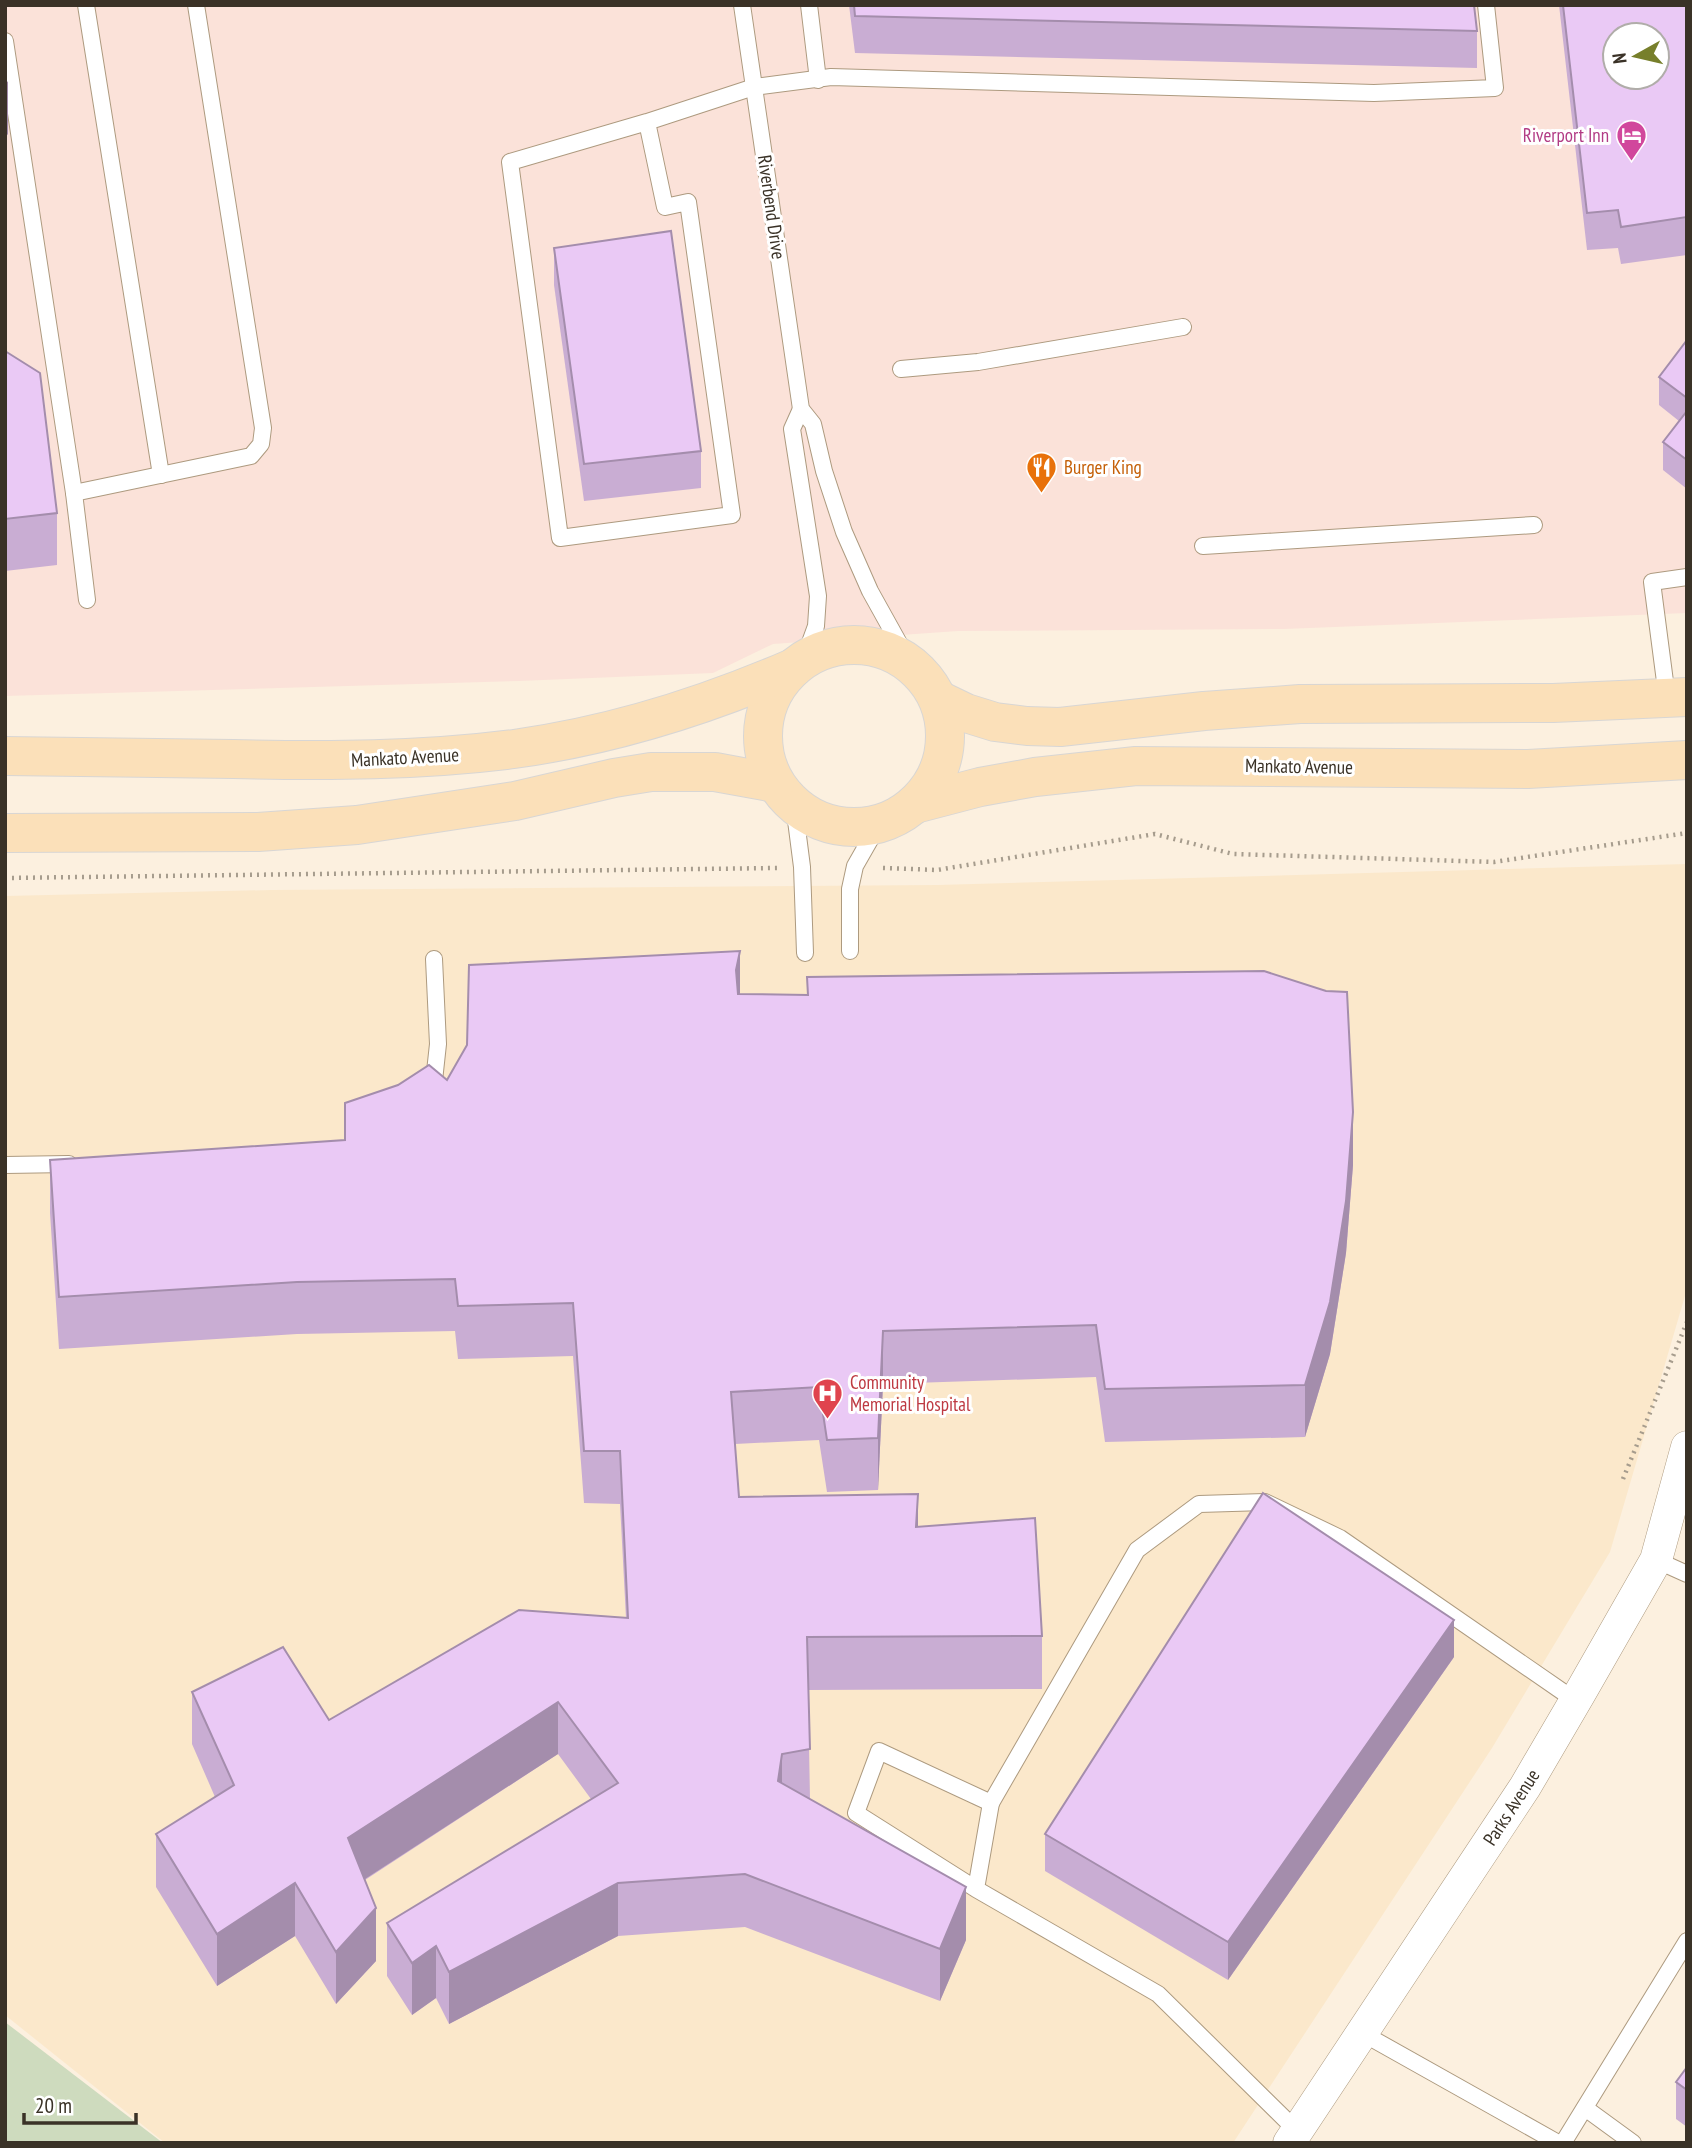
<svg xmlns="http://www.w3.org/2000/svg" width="1692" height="2148" viewBox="0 0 1692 2148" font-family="'PT Sans Narrow',sans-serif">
<rect width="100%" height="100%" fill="#fcf0df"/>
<path fill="#fbe2d9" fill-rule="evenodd" d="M5,5H1687V613L1284,629L958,631L773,644L713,673L519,681L5,696ZM1615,35H1657V77H1615Z"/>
<path fill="#fbe8cb" d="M1687,864V1289L1610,1552L1492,1748L1233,2143H165L5,2015V896L272,890L938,885Z"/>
<path fill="#cedbbe" d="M5,2022L163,2143H5Z"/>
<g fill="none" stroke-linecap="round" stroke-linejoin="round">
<defs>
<g id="lane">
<path d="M86,5L161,475"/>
<path d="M742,5L801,409L813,424L824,471L844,532L870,591L910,663"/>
<path d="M809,5L818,80"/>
<path d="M5,41L74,493"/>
<path d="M647,122L665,207L688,202L732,515L560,538L510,162L647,122L754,87L831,77L1374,93L1495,88L1486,5"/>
<path d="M901,369L978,362L1183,327"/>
<path d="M801,409L792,429L818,596L816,626L804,659"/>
<path d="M1203,546L1534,525"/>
<path d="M87,600L74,493L251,456L261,444L263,428L196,5"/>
<path d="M1667,697L1652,582L1687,577"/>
<path d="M794,805L802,867L805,953"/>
<path d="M850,951V889L855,866L879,824"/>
<path d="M433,1090L438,1044L434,959"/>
<path d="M5,1165L69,1164"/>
<path d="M1656,1560L1687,1574"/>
<path d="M991,1803L1137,1550L1199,1504L1265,1502L1340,1538L1576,1701"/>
<path d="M976,1889L856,1813L879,1751L991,1803L976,1889L1158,1994L1297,2131"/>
<path d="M1362,2033L1558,2143"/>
<path d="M1585,2108L1633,2143"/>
<path d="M1563,2143L1687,1941"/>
</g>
<path id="street" d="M1289,2143L1525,1787L1580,1693L1656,1560L1687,1447"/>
<g id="primary">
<circle cx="854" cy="736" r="91"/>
<path d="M939,700L966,713L995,722L1027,726L1060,727L1204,711L1300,704L1553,703L1687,697"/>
<path d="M5,756C81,757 157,758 233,759C327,761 420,761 514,749C609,736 705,706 793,668"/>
<path d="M915,804L980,787L1035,777L1136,766L1528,769L1687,760"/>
<path d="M5,833L258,832L357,825L515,801L614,778L651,772H715L775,783"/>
</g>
</defs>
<use href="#lane" stroke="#ad9a7f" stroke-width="18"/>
<use href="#street" stroke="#ad9a7f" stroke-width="33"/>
<use href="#primary" stroke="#d8d6d4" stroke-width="40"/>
<g stroke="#a69c8d" stroke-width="4.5" stroke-dasharray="2 5" stroke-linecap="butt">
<path d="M883,868L937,870L1155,834L1233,854L1494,862L1687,833"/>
<path d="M5,878L777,868"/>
<path d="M1623,1479L1687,1322"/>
</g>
<use href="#lane" stroke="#fff" stroke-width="16"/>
<use href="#street" stroke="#fff" stroke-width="32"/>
<use href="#primary" stroke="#fbe0b9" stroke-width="38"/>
</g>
<g fill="#c9add3">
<path d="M849,5H1474L1477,31V68L855,53Z"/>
<path d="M1559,5H1687V255L1621,264L1618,248L1587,250Z"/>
<path d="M554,248L701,451V488L584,501L554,285Z"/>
<path d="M1687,340V489L1663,470V442L1679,421L1659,405V377Z"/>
<path d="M5,351L57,513V565L5,571Z"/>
<path d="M807,977L1353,1165L1346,1253L1330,1354L1305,1437L1105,1442L1096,1377L883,1384L878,1490L827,1492L819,1440L735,1444L739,1497L918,1527L1042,1636V1689L808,1690L810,1799L966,1940L940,2001L745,1927L618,1936L449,2024L436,1998L412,2015L387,1976V1923L591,1799L558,1754L365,1880L376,1961L336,2004L295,1936L217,1986L156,1887V1834L215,1797L192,1744V1692L329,1720L626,1618L620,1504L584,1503L573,1356L458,1359L455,1331L297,1334L59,1349L50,1213V1160L345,1140L447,1080L740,994L807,995Z"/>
<path d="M1454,1657L1228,1980L1045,1871V1834Z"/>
<path d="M1687,2067V2127L1676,2119V2082Z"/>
</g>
<g fill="#a48dac">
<path d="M8,81V134L5,138V85Z"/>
<path d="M740,951V1004L736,1022V970Z"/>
<path d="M1353,1112V1165L1346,1253L1330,1354L1305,1437V1385Z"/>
<path d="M883,1331V1384L878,1490V1438Z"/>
<path d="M918,1494V1547L916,1527Z"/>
<path d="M1454,1620V1657L1228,1980V1942Z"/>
<path d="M558,1702V1754L348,1890V1838Z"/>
<path d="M782,1754V1806L778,1781Z"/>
<path d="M295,1883V1936L217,1986V1934Z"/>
<path d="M618,1883V1936L449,2024V1972Z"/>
<path d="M966,1887V1940L940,2001V1949Z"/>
<path d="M376,1908V1961L336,2004V1952Z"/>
<path d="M436,1946V1998L412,2015V1963Z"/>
</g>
<g fill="#eac9f5" stroke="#a48dac" stroke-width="2" fill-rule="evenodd">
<path d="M854,5H1474L1477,31L855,16Z"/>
<path d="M1563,5H1687V217L1621,227L1618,210L1587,213ZM1615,35H1657V77H1615Z"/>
<path d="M671,231L701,451L584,464L554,248Z"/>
<path d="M1687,340V398L1659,377Z"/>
<path d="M5,351L40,373L57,513L5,519Z"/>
<path d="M1687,411V460L1663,442Z"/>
<path d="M740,951L736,970L738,994L808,995L807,977L1264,971L1326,991L1347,992L1353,1112L1346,1201L1330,1302L1305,1385L1105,1389L1096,1325L883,1331L878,1438L827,1440L819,1387L731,1392L739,1497L918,1494L916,1527L1035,1518L1042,1636L807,1637L810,1749L782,1754L778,1781L966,1887L940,1949L745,1874L618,1883L449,1972L436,1946L412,1963L387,1923L618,1783L558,1702L348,1838L376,1908L336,1952L295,1883L217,1934L156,1834L234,1785L192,1692L283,1647L329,1720L519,1610L628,1618L620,1451H584L573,1303L458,1306L455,1279L297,1282L59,1297L50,1160L345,1140V1103L398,1085L429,1065L447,1080L467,1045L469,965Z"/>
<path d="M1263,1493L1454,1620L1228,1942L1045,1834Z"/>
<path d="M1687,2067V2090L1676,2082Z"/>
</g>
<defs>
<symbol id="hotel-pin" viewBox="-11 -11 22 30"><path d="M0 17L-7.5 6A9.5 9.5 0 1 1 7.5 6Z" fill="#d1479c" stroke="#fff"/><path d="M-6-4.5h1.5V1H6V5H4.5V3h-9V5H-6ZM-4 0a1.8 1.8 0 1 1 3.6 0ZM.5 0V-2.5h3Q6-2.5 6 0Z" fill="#fff"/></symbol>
<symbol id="restaurant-pin" viewBox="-11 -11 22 30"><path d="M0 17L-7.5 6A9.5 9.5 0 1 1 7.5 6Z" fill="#e8710a" stroke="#fff"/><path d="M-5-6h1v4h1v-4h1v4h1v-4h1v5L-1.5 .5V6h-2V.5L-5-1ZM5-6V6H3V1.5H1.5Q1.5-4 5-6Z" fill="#fff"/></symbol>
<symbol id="hospital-pin" viewBox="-11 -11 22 30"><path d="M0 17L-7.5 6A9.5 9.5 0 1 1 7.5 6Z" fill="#e0444e" stroke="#fff"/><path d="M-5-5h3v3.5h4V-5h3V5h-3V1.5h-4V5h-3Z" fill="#fff"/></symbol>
</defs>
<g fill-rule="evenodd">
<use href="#hotel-pin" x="1614" y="118" width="35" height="47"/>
<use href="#restaurant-pin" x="1024" y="450" width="35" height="47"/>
<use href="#hospital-pin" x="810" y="1376" width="35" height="47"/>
</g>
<g text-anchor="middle" stroke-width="6" stroke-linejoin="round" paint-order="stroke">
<g font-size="19" fill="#b23c85" stroke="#fff" text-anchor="end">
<text x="1609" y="142">Riverport Inn</text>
</g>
<g font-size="19" fill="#3a3227" stroke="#fff">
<text transform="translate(772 207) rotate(82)" y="7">Riverbend Drive</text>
<text transform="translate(405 757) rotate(-3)" y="7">Mankato Avenue</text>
<text transform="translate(1299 766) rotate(1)" y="7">Mankato Avenue</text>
<text transform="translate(1511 1807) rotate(-57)" y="7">Parks Avenue</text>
</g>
<g font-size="19" fill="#c56008" stroke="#fff" text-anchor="start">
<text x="1064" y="474">Burger King</text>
</g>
<g font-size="19" fill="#be3a42" stroke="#fff" text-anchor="start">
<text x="850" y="1389">Community<tspan x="850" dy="22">Memorial Hospital</tspan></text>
</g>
</g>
<rect width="1692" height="2148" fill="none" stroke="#3a3227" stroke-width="14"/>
<g transform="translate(1636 56) rotate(262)"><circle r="33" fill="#ffffff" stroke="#b0ada9" stroke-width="2"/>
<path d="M0-5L12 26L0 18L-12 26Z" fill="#777f2b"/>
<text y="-10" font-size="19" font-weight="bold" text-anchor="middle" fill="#3a3227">N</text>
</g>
<path d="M24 2113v10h112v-10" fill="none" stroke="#3a3227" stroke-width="3.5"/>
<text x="35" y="2113" font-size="21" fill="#3a3227" stroke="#ffffff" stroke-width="5" paint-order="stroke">20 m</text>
</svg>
